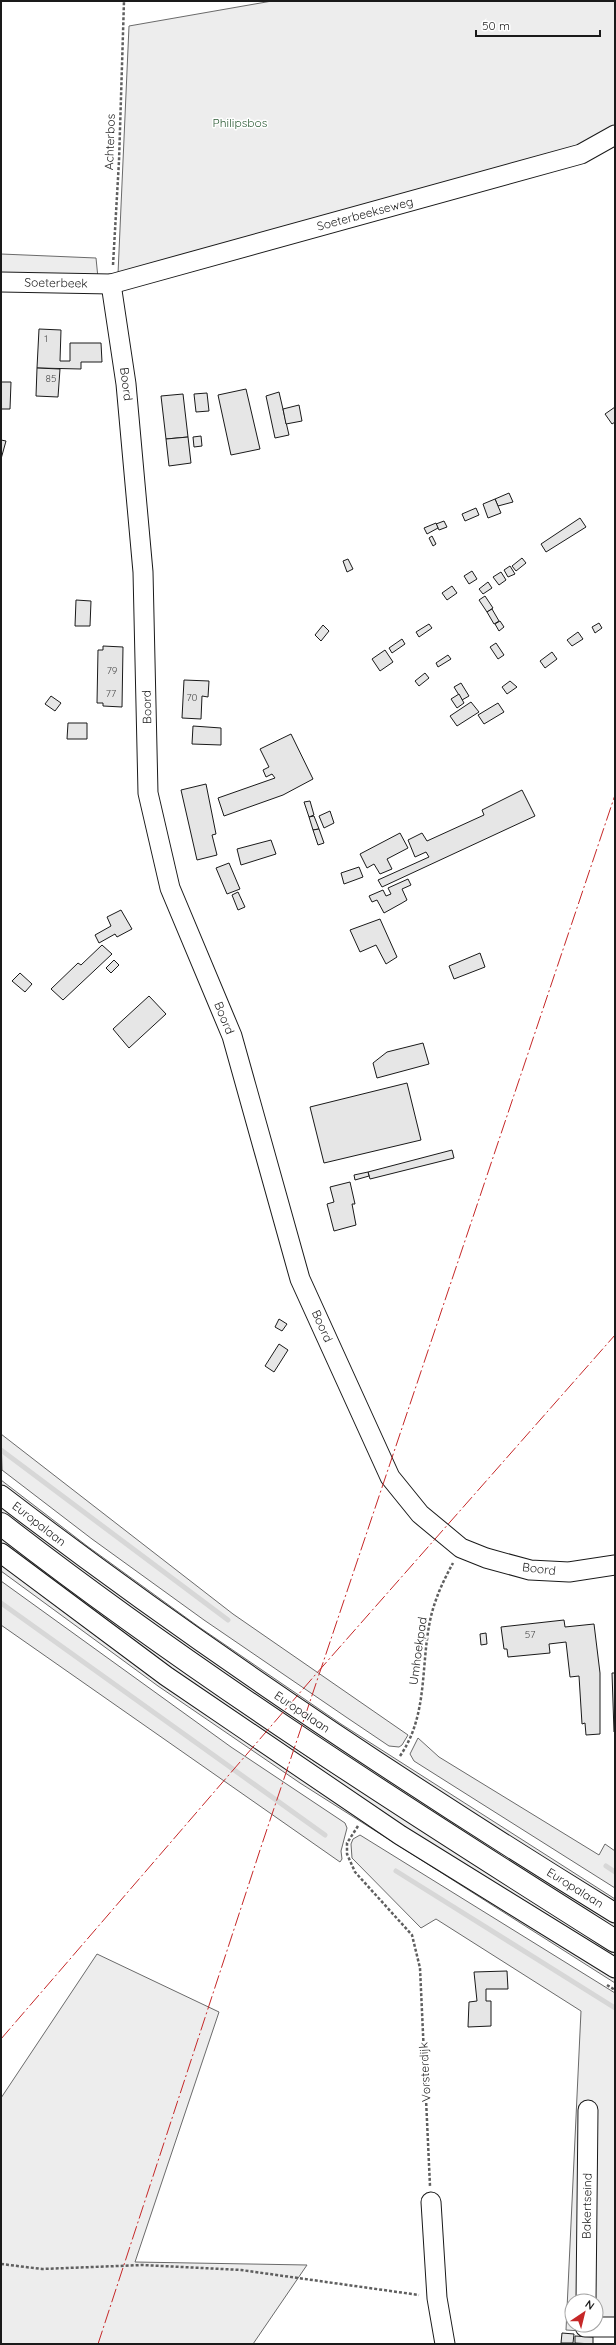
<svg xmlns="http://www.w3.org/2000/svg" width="616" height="2345" viewBox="0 0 616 2345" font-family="Quicksand,sans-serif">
<rect width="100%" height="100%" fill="#fff"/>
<g fill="#ededed" stroke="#6a6a6a" fill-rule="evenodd">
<path d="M272,1H615V135L118,274L129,26Z"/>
<path d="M1,254L96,258L98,278L1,274Z"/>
<path d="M1,1434L233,1614L408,1735L402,1745L399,1747L389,1746L346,1717L204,1620L92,1539L2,1470Z"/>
<path d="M1,1480L87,1546L199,1627L341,1724L615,1899V1908L422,1787L1,1490Z"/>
<path d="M1,1500L615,1919V1931L411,1803L72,1567L1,1513Z"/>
<path d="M1,1536L173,1663L315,1762L615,1951V1963L396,1826L1,1549Z"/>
<path d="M1,1560L615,1974V1983L300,1783L158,1686L1,1571Z"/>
<path d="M1,1581L231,1747L345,1823L347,1828L341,1851L342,1859L340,1862L1,1625Z"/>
<path d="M418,1738L439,1757L599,1855L605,1844L615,1851V1888L414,1761L410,1754Z"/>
<path d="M360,1835L615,1993V2333L566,2330L581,2011L436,1919L421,1928L352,1858L351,1844L353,1839ZM572,2301H596V2325H572Z"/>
<path d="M97,1954L219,2012L135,2262L307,2265L253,2344H1V2098Z"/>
</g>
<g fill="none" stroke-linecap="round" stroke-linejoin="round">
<g stroke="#d7d7d7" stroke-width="5">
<path d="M1,1450L228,1620"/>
<path d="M1,1603L325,1835"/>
<path d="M606,1866L615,1872"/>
<path d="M396,1871L615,2008"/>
</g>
</g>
<g fill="#e6e6e6" stroke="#1a1a1a">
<path d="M39,329L61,330L60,361H70V343H101L102,362H81V369L37,368Z"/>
<path d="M37,368L60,369L58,397L36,396Z"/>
<path d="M1,382H11L10,409H1Z"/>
<path d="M246,389L260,449L231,455L218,395Z"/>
<path d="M279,392L289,435L275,438L266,396Z"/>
<path d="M207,393L209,411L196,412L194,394Z"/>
<path d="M183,394L188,437L166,439L161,396Z"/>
<path d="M299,405L302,421L286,424L283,409Z"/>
<path d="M615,407V422L612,424L605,414Z"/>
<path d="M201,436L202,446L194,447L193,437Z"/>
<path d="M188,437L191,463L169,466L166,439Z"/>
<path d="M1,440L6,441L1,459Z"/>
<path d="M509,493L513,502L498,506L495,499Z"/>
<path d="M495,499L501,513L488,518L483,504Z"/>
<path d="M476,508L479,515L465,521L462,514Z"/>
<path d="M580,518L586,527L546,552L541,544Z"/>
<path d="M444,521L447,527L439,530L436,524Z"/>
<path d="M436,523L438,528L427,534L424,528Z"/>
<path d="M432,536L436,544L433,546L429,538Z"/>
<path d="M522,558L526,563L516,571L512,566Z"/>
<path d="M348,559L353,569L347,572L343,561Z"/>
<path d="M510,566L515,574L508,577L504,570Z"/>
<path d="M472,571L477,579L469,584L464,576Z"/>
<path d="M501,572L506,580L499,585L493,577Z"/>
<path d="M488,582L492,588L483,594L479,589Z"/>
<path d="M452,586L457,593L447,600L442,593Z"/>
<path d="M485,596L493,608L487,612L479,600Z"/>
<path d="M76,600L91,601L90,626H75Z"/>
<path d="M492,609L499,621L494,624L487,612Z"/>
<path d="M500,621L504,627L499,631L495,624Z"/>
<path d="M599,623L602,628L595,633L592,627Z"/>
<path d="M429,624L432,628L419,637L416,632Z"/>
<path d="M323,625L329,631L321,641L315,635Z"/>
<path d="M578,632L583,639L572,646L567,640Z"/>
<path d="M402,639L405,644L392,653L389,648Z"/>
<path d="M496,643L504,655L498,659L490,647Z"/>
<path d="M103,646L123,647L122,707L103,706V703H97L98,650H103Z"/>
<path d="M385,650L393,662L380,671L372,659Z"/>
<path d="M552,652L557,659L545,668L540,661Z"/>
<path d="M448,655L451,659L438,667L436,663Z"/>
<path d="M425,673L429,678L419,686L415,681Z"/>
<path d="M184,680L209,681L208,697L202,696L201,719L182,718Z"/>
<path d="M510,681L517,687L507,694L502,687Z"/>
<path d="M461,683L469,696L462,700L454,687Z"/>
<path d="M459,694L464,703L457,708L451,699Z"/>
<path d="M51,696L61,703L55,711L45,704Z"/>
<path d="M471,702L479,712L457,726L450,716Z"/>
<path d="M498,703L504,712L484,724L478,715Z"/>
<path d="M68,723H87V739H67Z"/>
<path d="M193,726L221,728V745L192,744Z"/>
<path d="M291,734L313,779L283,795L224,816L218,798L275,778L272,774L266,777L263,770L269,767L260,749Z"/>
<path d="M206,784L216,834L212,835L217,855L197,860L181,790Z"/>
<path d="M522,790L535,816L382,887L378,880L429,857L426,852L415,857L408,840L422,833L427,841L484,815L482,810Z"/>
<path d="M310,801L314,815L309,817L304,802Z"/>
<path d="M330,811L334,823L324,828L319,816Z"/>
<path d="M314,816L319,829L313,830L309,817Z"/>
<path d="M319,829L324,843L318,845L313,830Z"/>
<path d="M400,833L408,848L387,859L392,869L380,874L374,864L367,868L360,854Z"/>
<path d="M271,840L276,854L241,865L237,849Z"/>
<path d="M229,863L240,889L227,894L216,868Z"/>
<path d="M359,867L363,877L344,884L341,873Z"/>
<path d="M408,879L411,885L402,889L407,900L402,903L384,913L377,900L372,902L369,896L383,890L386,896L391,894L388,888Z"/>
<path d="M238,892L245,907L238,910L232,895Z"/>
<path d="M121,910L132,929L117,937L115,934L99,943L95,935L111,926L107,917Z"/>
<path d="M380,919L397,957L386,964L376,945L360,952L350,930Z"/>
<path d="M102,945L112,954L63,1000L51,989L78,963L81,965Z"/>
<path d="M480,953L485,967L454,979L449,966Z"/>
<path d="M114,960L119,965L111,973L106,968Z"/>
<path d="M20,973L32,984L25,992L12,981Z"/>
<path d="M149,996L166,1014L129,1048L113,1029Z"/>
<path d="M423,1043L429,1064L377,1078L373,1063L387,1052Z"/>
<path d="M407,1083L421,1140L324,1163L310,1107Z"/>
<path d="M452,1150L454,1158L370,1179L368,1172Z"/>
<path d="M368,1172L369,1176L355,1180L354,1175Z"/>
<path d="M350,1182L355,1204H352L356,1225L334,1231L327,1204L334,1202L330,1187Z"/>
<path d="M279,1319L287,1324L282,1331L275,1327Z"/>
<path d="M279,1344L288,1350L274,1372L265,1366Z"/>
<path d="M564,1620L565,1627L594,1624L600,1673V1734L586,1735L585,1723L582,1724L579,1676L570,1677L566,1642L549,1644L550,1653L508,1657L507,1649H504L501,1627Z"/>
<path d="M486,1633L487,1644L481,1645L480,1634Z"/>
<path d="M612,1673H615V1732H614Z"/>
<path d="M507,1971L508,1989H486V2001H491V2026L468,2027L469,2002L477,2001L474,1972Z"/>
<path d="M562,2333L574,2334L573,2343H561Z"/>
<path d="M575,2336L593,2337V2344L575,2343Z"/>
</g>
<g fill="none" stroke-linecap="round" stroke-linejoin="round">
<defs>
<g id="minor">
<path d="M1,282L111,284L581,154L615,135"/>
<path d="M111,284L126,384L143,572L148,793L170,888L232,1036L300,1279L390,1477L420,1514L461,1548L486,1558L530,1570L569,1572L615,1565"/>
<path d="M1,1495C198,1646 404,1783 615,1913"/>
<path d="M1,1553L166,1676L400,1835L615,1968"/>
<path d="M431,2202L437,2298L445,2344"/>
<path d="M586,2301L588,2110"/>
<path d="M586,2325L585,2327H615"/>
</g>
<path id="major" d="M1,1524C197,1676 406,1809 615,1941"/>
</defs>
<use href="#minor" stroke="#1a1a1a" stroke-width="21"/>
<use href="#major" stroke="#1a1a1a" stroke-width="24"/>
<g stroke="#5f5f5f" stroke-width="2.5" stroke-dasharray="3 2" stroke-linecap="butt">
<path d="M113,265L119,161L124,1"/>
<path d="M400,1756C427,1717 421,1671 429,1626C433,1603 442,1583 453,1563"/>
<path d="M358,1826L347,1843V1854L355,1872L412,1935L420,1968L430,2186"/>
<path d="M607,1985L615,1990"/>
<path d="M1,2264L42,2269L143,2265L241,2270L419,2295"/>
</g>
<use href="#minor" stroke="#fff" stroke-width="19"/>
<use href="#major" stroke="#fff" stroke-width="22"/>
<g stroke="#c62828" stroke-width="1" stroke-dasharray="14 3 2 3" stroke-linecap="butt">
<path d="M1,2039L316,1674L615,1335"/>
<path d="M98,2344L261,1847L615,795"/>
</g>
</g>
<g text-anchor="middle" stroke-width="3" stroke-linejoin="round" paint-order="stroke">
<g font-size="10" fill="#4d4d4d">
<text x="46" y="342">1</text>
<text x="51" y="382">85</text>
<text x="112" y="674">79</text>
<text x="111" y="697">77</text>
<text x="192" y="701">70</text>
<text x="530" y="1638">57</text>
</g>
<g font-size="12" fill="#2b5a34" stroke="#fff">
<text x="240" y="127">Philipsbos</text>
</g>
<g font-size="12" fill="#1a1a1a" stroke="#fff">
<text transform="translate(110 142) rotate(-88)" y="4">Achterbos</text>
<text transform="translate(365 214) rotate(-15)" y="4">Soeterbeekseweg</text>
<text transform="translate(56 283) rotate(1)" y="4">Soeterbeek</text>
<text transform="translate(126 384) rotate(83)" y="4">Boord</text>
<text transform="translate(147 707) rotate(-91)" y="4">Boord</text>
<text transform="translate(224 1018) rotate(68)" y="4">Boord</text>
<text transform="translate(322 1326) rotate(66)" y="4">Boord</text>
<text transform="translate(39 1524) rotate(38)" y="4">Europalaan</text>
<text transform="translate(539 1569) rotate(7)" y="4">Boord</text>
<text transform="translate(418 1651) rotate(-82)" y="4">Umhoekpad</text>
<text transform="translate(302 1712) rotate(34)" y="4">Europalaan</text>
<text transform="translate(575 1888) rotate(32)" y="4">Europalaan</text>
<text transform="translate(425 2072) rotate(-93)" y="4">Vorsterdijk</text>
<text transform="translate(587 2206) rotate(-89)" y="4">Bakertseind</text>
</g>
</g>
<rect width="616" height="2345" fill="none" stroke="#1a1a1a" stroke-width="4"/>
<g transform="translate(584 2313) rotate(35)"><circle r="19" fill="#ffffff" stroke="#a3a3a3"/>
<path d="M0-3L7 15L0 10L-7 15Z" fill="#c62828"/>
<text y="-6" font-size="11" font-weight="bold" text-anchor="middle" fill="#1a1a1a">N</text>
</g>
<path d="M476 30v6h124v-6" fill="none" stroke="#1a1a1a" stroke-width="2"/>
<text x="482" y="30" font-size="12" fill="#1a1a1a" stroke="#ffffff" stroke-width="3" paint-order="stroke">50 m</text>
</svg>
